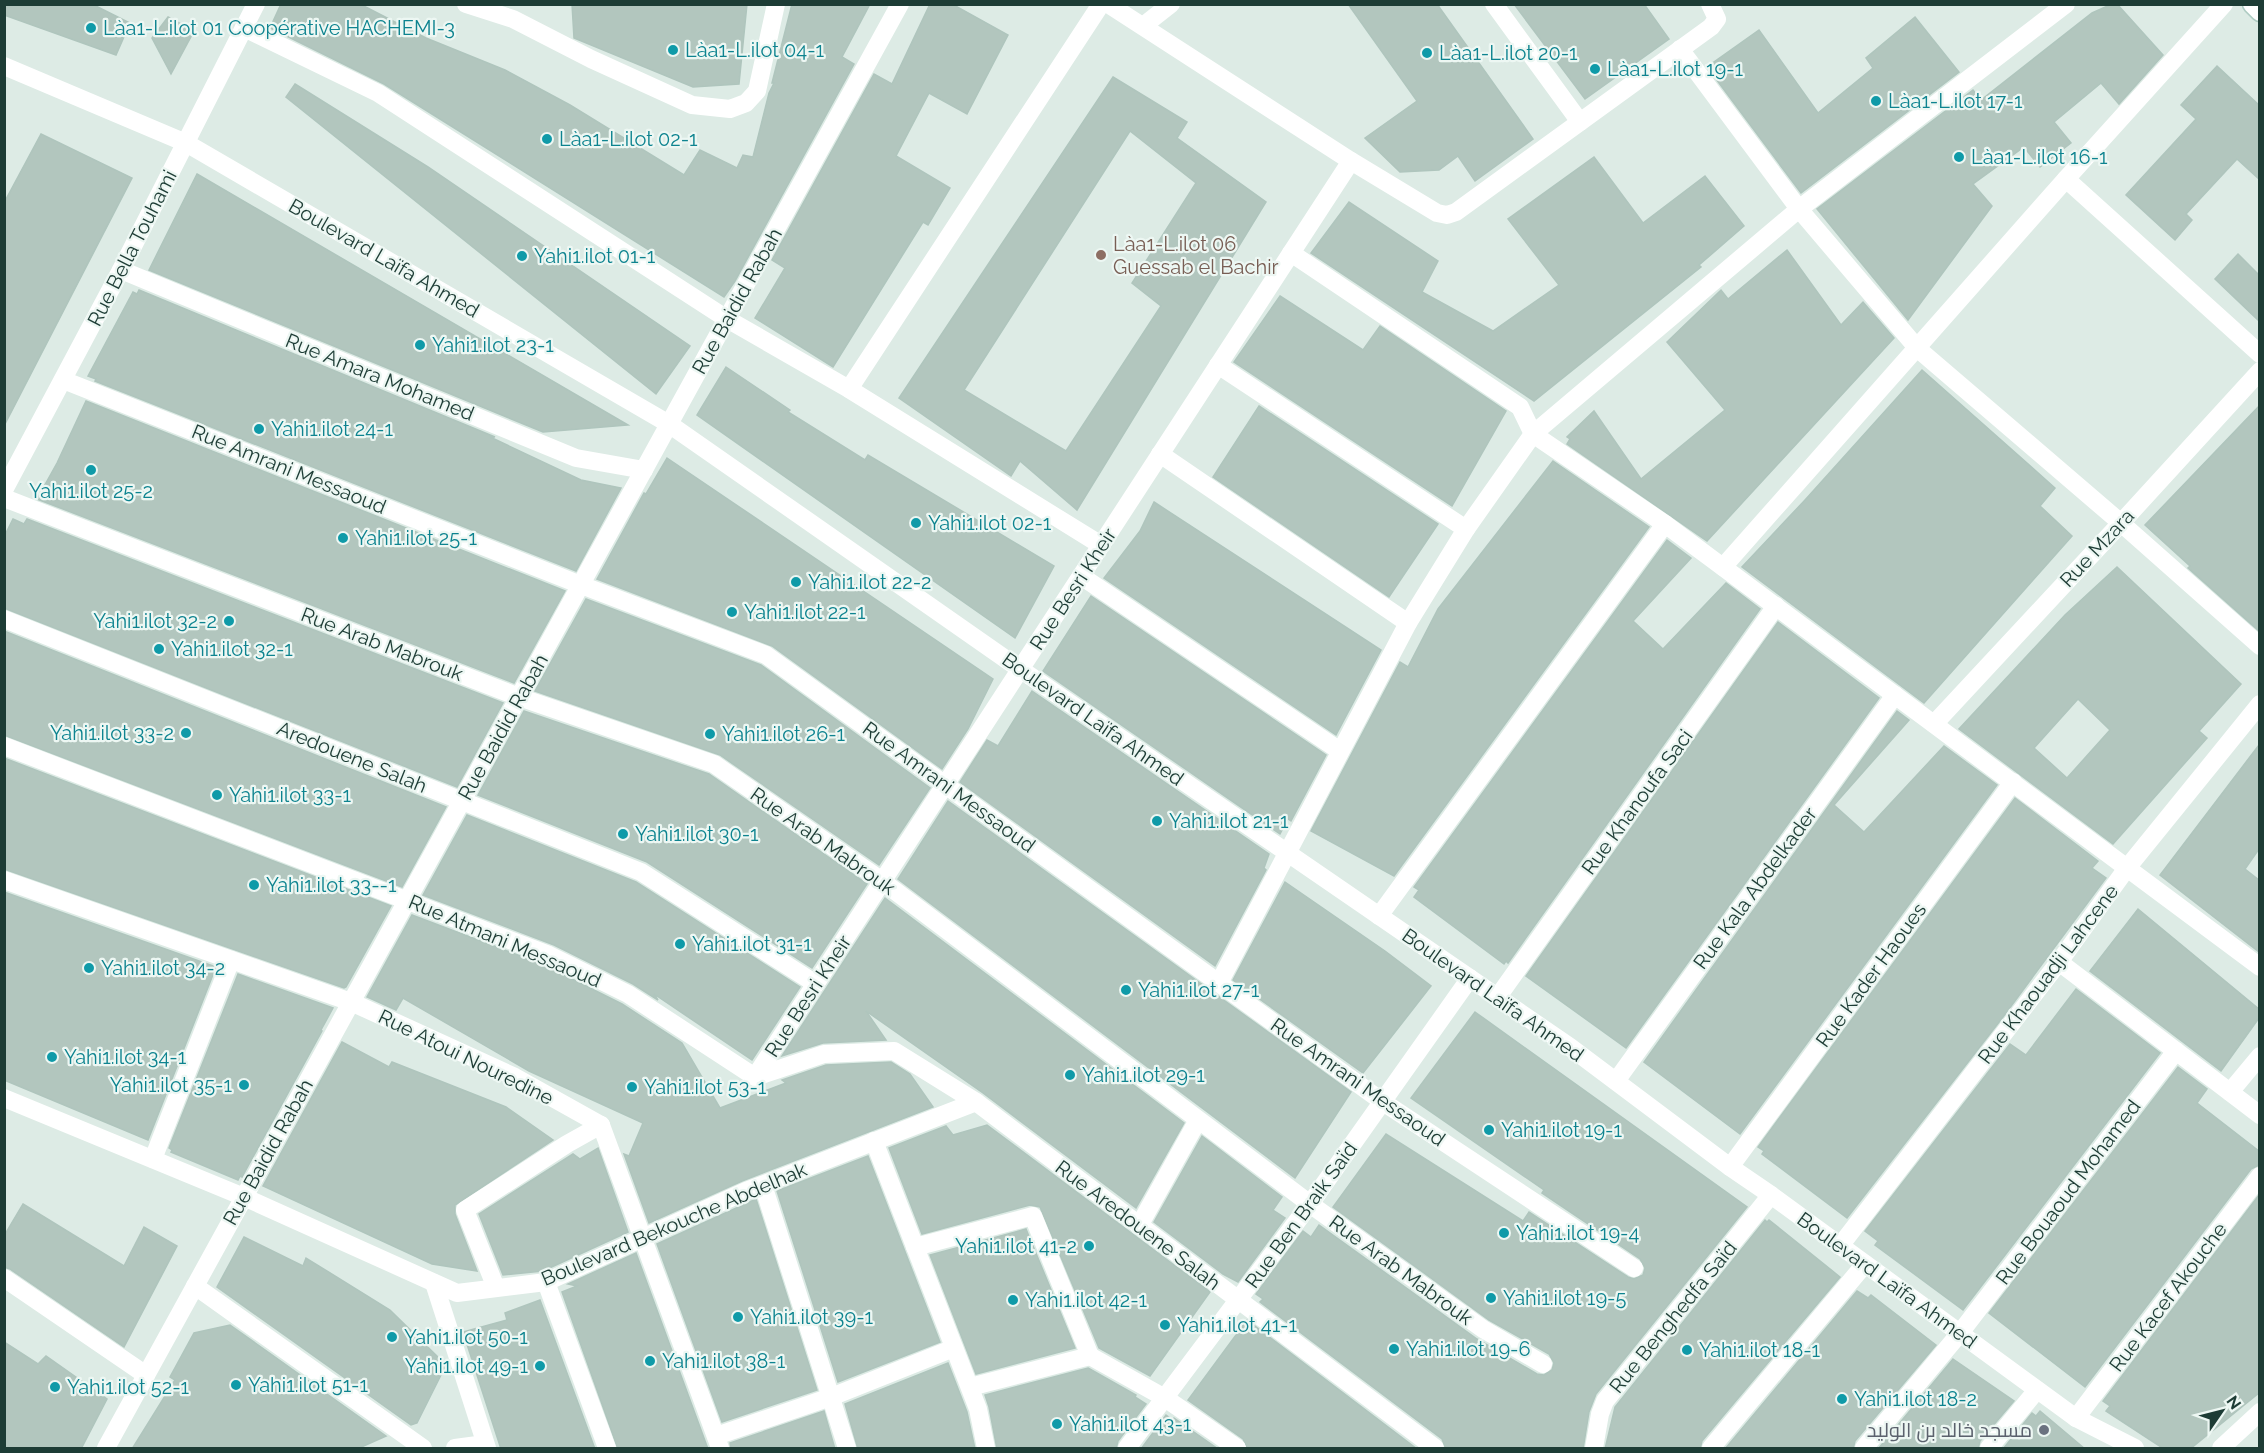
<svg xmlns="http://www.w3.org/2000/svg" width="2264" height="1453" viewBox="0 0 2264 1453" font-family="Raleway,Cairo,sans-serif">
<rect width="100%" height="100%" fill="#ddebe5"/>
<g fill="#b2c6be" stroke="#afc5bd" stroke-width="1.5" fill-rule="evenodd">
<path d="M4,4H92L130,23L116,55L4,15Z"/>
<path d="M281,4H360L426,38L505,70L570,105L684,175L700,150L737,168L743,155L753,157L769,93L774,83H772L792,4H870L842,57L854,64L735,281L724,297L384,84L270,28Z"/>
<path d="M572,4H747L739,84L693,87L574,38Z"/>
<path d="M930,4H952L1008,35L967,114L929,93L896,156L950,188L928,225L923,222L833,367L755,318L785,268L772,260L874,74L892,84Z"/>
<path d="M1348,4H1437L1533,139L1475,181L1458,156L1439,170L1400,172L1365,138L1417,101Z"/>
<path d="M1514,4H1644L1669,39L1585,99Z"/>
<path d="M2112,4H2117L2163,55L2119,104L2101,83L2054,122L2071,143L2040,167L2024,147L1973,184L1992,206L1908,320L1817,209L1973,90L1981,100L2092,13Z"/>
<path d="M168,17L194,31L171,74L152,38Z"/>
<path d="M1915,17L1959,72L1801,193L1707,67L1759,30L1818,113L1873,68L1866,58Z"/>
<path d="M2217,66L2259,105V179L2237,159L2186,214L2192,220L2175,240L2126,195L2196,119L2181,105Z"/>
<path d="M1113,77L1187,122L1177,138L1266,202L1077,510L1020,461L1011,476L899,398ZM1130,131L1196,183L1132,283L1161,306L1066,451L964,390Z"/>
<path d="M295,84L428,167L690,346L656,394L286,97Z"/>
<path d="M41,134L132,178L4,426V203Z"/>
<path d="M1594,157L1643,223L1705,176L1744,226L1699,265L1701,267L1534,401L1311,253L1349,202L1438,261L1422,292L1493,331L1559,285L1508,219Z"/>
<path d="M197,174L628,425L543,432L149,270Z"/>
<path d="M1787,250L1841,325L1863,302L1894,338L1707,541L1567,444L1570,439L1567,437L1594,411L1641,479L1725,410L1667,342L1721,290L1728,299Z"/>
<path d="M2238,254L2259,275V321L2215,279Z"/>
<path d="M139,290L495,437H490L581,480L621,488L576,571L95,381L96,379L88,376L133,292L137,294Z"/>
<path d="M1280,296L1363,350L1380,326L1506,411L1452,506L1234,362Z"/>
<path d="M726,367L790,410L788,412L865,460L868,455L1054,566L1015,638L697,415Z"/>
<path d="M1922,370L2055,488L2040,506L2072,536L1924,703L1742,567L1805,500Z"/>
<path d="M86,401L565,591L514,683L37,499L57,463Z"/>
<path d="M1259,406L1438,524L1389,597L1213,477Z"/>
<path d="M2259,406V631L2188,568L2190,566L2145,525Z"/>
<path d="M667,458L993,679L968,729L942,769L772,646L597,579L644,493L646,494Z"/>
<path d="M1553,461L1649,527L1394,876L1311,831L1400,662L1408,667L1438,609Z"/>
<path d="M1154,502L1381,650L1336,735L1104,578L1140,531Z"/>
<path d="M13,519L24,524L27,519L503,703L457,787L4,608V537Z"/>
<path d="M1667,540L1691,558L1633,621L1663,649L1726,583L1760,609L1508,963L1506,961L1504,964L1414,897L1419,890L1414,887Z"/>
<path d="M2117,567L2241,684L2199,731L2207,738L2113,844L1959,729L2065,615ZM2078,699L2110,730L2067,778L2034,748Z"/>
<path d="M1091,596L1326,755L1291,821L1288,819L1280,834L1043,671Z"/>
<path d="M586,599L761,665L930,788L879,865L720,755L535,691Z"/>
<path d="M1778,622L1879,698L1626,1048L1526,976Z"/>
<path d="M4,631L446,807L402,887L4,735Z"/>
<path d="M1032,691L1269,854L1264,868L1266,870L1215,966L960,782L987,740L998,746Z"/>
<path d="M524,711L709,774L867,884L812,968L647,862L478,795Z"/>
<path d="M1897,711L1909,720L1834,805L1864,832L1944,746L1997,785L1740,1134L1644,1062Z"/>
<path d="M2259,745V849L2245,869L2259,880V952L2160,875Z"/>
<path d="M4,758L391,906L346,987L344,988L4,869Z"/>
<path d="M2015,798L2098,861L2092,868L2106,878L2003,1017L1847,1218L1762,1154L1764,1151L1758,1147Z"/>
<path d="M948,801L1351,1092L1295,1178L898,879Z"/>
<path d="M467,815L636,882L800,987L752,1060L654,994L658,1000L633,984L554,945L423,895Z"/>
<path d="M1285,882L1385,951L1431,986L1363,1073L1233,980Z"/>
<path d="M4,892L216,967L148,1140L4,1080Z"/>
<path d="M885,898L1184,1123L1136,1208L983,1093L866,1011L886,1040L823,1043L782,1056Z"/>
<path d="M2138,909L2259,1009V1018L2221,1071L2090,971Z"/>
<path d="M412,915L544,965L622,1004L682,1043L720,1108L786,1083L782,1080L826,1065L891,1062L910,1074L933,1107L742,1181L649,1223L624,1154L629,1156L643,1123L529,1071L403,998L396,1010L367,997Z"/>
<path d="M238,974L333,1008L321,1030L322,1031L242,1177L240,1176L238,1180L171,1152L172,1150L169,1148Z"/>
<path d="M2076,989L2160,1053L1963,1310L1875,1245L1878,1241L1865,1231L2010,1044L2026,1055Z"/>
<path d="M1475,1012L1747,1207L1596,1394L1589,1412L1583,1449H1446L1442,1439L1260,1302L1263,1299L1256,1294L1303,1231L1311,1237L1319,1225L1477,1339L1537,1374L1544,1375L1552,1370L1554,1363L1549,1354L1489,1320L1333,1207L1386,1134L1523,1221L1529,1212L1628,1277L1634,1279L1643,1275L1645,1268L1640,1259L1542,1193L1544,1190L1411,1098Z"/>
<path d="M342,1042L389,1067L392,1062L506,1107L553,1140L455,1205V1214L477,1271L432,1264L263,1186Z"/>
<path d="M2178,1067L2207,1089L2197,1103L2259,1151V1165L2251,1169L2085,1387L1989,1313Z"/>
<path d="M987,1125L1210,1292L1150,1376L1099,1348L1040,1207L1030,1205L922,1234L889,1148L946,1126L953,1135Z"/>
<path d="M1202,1136L1282,1197L1273,1210L1285,1218L1238,1282L1223,1274L1154,1222Z"/>
<path d="M598,1148L628,1232L543,1271L503,1275L479,1214L573,1154L580,1159Z"/>
<path d="M868,1156L940,1342L838,1382L777,1191Z"/>
<path d="M2259,1195V1393L2190,1449H2164L2106,1411L2110,1406L2103,1401Z"/>
<path d="M756,1199L817,1390L722,1422L657,1244Z"/>
<path d="M23,1204L124,1266L144,1227L177,1246L124,1347L10,1269L4,1267V1236Z"/>
<path d="M1765,1220L1767,1222L1769,1220L1840,1277L1702,1441L1700,1449H1605L1615,1407Z"/>
<path d="M1026,1229L1075,1348L976,1374L930,1255Z"/>
<path d="M244,1237L303,1266L306,1258L390,1310L446,1365L417,1423L411,1425L217,1287Z"/>
<path d="M636,1253L708,1449H618L562,1292L577,1286L568,1284Z"/>
<path d="M1857,1291L1868,1298L1871,1295L1936,1345L1855,1441L1853,1449H1725Z"/>
<path d="M540,1300L595,1449H501L463,1332L507,1320L505,1313Z"/>
<path d="M1247,1320L1417,1449H1248L1243,1439L1188,1400Z"/>
<path d="M230,1325L386,1436L357,1449H132L175,1380L170,1377L194,1333Z"/>
<path d="M4,1342L38,1364L46,1356L107,1399L81,1449H4Z"/>
<path d="M1953,1359L2014,1401L1980,1441L1978,1449H1878Z"/>
<path d="M948,1363L967,1412L975,1449H858L845,1404Z"/>
<path d="M1088,1368L1136,1395L1135,1397L1146,1404L1118,1441L1116,1449H997L989,1407L985,1395Z"/>
<path d="M824,1411L835,1449H731L730,1443Z"/>
<path d="M2040,1411L2085,1449H2003L2032,1413L2036,1416Z"/>
<path d="M1166,1415L1173,1420L1174,1418L1218,1449H1141Z"/>
</g>
<g fill="none" stroke-linecap="round" stroke-linejoin="round">
<defs>
<path id="secondary" d="M2252,4L2260,12"/>
</defs>
<use href="#secondary" stroke="#afccc3" stroke-width="21"/>
<g stroke="#fff" stroke-width="18">
<path d="M466,4L513,19L591,59L692,105L730,109L746,103L757,91L776,4"/>
<path d="M1108,4L1351,161L1437,213L1447,215L1456,212L1711,27L1717,19L1710,4"/>
<path d="M1494,4L1580,122"/>
<path d="M1143,26L1171,4"/>
<path d="M244,28L378,93L727,319L849,389L1101,545"/>
<path d="M1680,49L1799,209L1918,349L2121,523L2260,646"/>
<path d="M2066,179L2260,354"/>
<path d="M1291,253L1520,407L1533,434L1665,524L2260,967"/>
<path d="M121,270L576,458L644,470"/>
<path d="M1218,365L1466,529"/>
<path d="M63,380L581,585L766,655L1383,1102L1634,1268"/>
<path d="M849,389L1101,4"/>
<path d="M1160,454L1408,623"/>
<path d="M4,498L519,697L714,764L882,881L1310,1204L1483,1329L1543,1364"/>
<path d="M1723,567L2066,179L2224,4"/>
<path d="M1081,576L1340,751"/>
<path d="M4,619L641,872L816,984"/>
<path d="M1934,724L2121,523L2260,371"/>
<path d="M4,746L549,955L628,994L755,1077L824,1054L894,1051L976,1102L1435,1448"/>
<path d="M4,880L351,1002L515,1077L601,1125L720,1448"/>
<path d="M1379,916L1665,524"/>
<path d="M2059,962L2260,1115"/>
<path d="M1219,983L1408,623L1466,529L1533,434L1799,209L2066,4"/>
<path d="M1497,998L1776,606"/>
<path d="M755,1077L1351,161"/>
<path d="M1616,1081L1895,695"/>
<path d="M2230,1092L2260,1056"/>
<path d="M4,1098L244,1197L457,1293L546,1282L746,1191L976,1102"/>
<path d="M874,1141L978,1409L986,1448"/>
<path d="M153,1159L231,960"/>
<path d="M1730,1167L2013,782"/>
<path d="M763,1185L847,1448"/>
<path d="M1139,1226L1198,1120"/>
<path d="M1840,1246L2059,962L2127,868L2260,704"/>
<path d="M915,1247L1033,1216L1090,1356L970,1387"/>
<path d="M4,1278L146,1375"/>
<path d="M546,1282L607,1448"/>
<path d="M434,1283L487,1448"/>
<path d="M195,1286L423,1448"/>
<path d="M496,1288L465,1210L567,1144L601,1125"/>
<path d="M1090,1356L1165,1398L1237,1448"/>
<path d="M2076,1418L2260,1176"/>
<path d="M716,1436L831,1397L954,1348"/>
<path d="M106,1448L900,4"/>
<path d="M455,1448L485,1444"/>
<path d="M1594,1448L1600,1414L1605,1401L1771,1195"/>
<path d="M1711,1448L1865,1264"/>
<path d="M1864,1448L1960,1333L2176,1051"/>
<path d="M2221,1448L2260,1412"/>
</g>
<g stroke="#fff" stroke-width="18">
<path d="M4,66L186,143L669,424L1020,669L1570,1047L1730,1167L1771,1195L2076,1418L2135,1448"/>
<path d="M4,490L121,270L256,4"/>
<path d="M1127,1448L1310,1204L1470,978"/>
<path d="M1989,1448L2037,1390"/>
</g>
<use href="#secondary" stroke="#fff" stroke-width="18"/>
</g>
<g fill="#0f9aa8" stroke="#edf7f3" stroke-width="2">
<circle cx="91" cy="28" r="6"/>
<circle cx="673" cy="50" r="6"/>
<circle cx="1427" cy="53" r="6"/>
<circle cx="1595" cy="69" r="6"/>
<circle cx="1876" cy="101" r="6"/>
<circle cx="547" cy="139" r="6"/>
<circle cx="1959" cy="157" r="6"/>
<circle cx="522" cy="256" r="6"/>
<circle cx="420" cy="345" r="6"/>
<circle cx="259" cy="429" r="6"/>
<circle cx="91" cy="470" r="6"/>
<circle cx="916" cy="523" r="6"/>
<circle cx="343" cy="538" r="6"/>
<circle cx="796" cy="582" r="6"/>
<circle cx="732" cy="612" r="6"/>
<circle cx="229" cy="621" r="6"/>
<circle cx="159" cy="649" r="6"/>
<circle cx="186" cy="733" r="6"/>
<circle cx="710" cy="734" r="6"/>
<circle cx="217" cy="795" r="6"/>
<circle cx="1157" cy="821" r="6"/>
<circle cx="623" cy="834" r="6"/>
<circle cx="254" cy="885" r="6"/>
<circle cx="680" cy="944" r="6"/>
<circle cx="89" cy="968" r="6"/>
<circle cx="1126" cy="990" r="6"/>
<circle cx="52" cy="1057" r="6"/>
<circle cx="1070" cy="1075" r="6"/>
<circle cx="244" cy="1085" r="6"/>
<circle cx="632" cy="1087" r="6"/>
<circle cx="1489" cy="1130" r="6"/>
<circle cx="1504" cy="1233" r="6"/>
<circle cx="1089" cy="1246" r="6"/>
<circle cx="1491" cy="1298" r="6"/>
<circle cx="1013" cy="1300" r="6"/>
<circle cx="738" cy="1317" r="6"/>
<circle cx="1165" cy="1325" r="6"/>
<circle cx="392" cy="1337" r="6"/>
<circle cx="1394" cy="1349" r="6"/>
<circle cx="1687" cy="1350" r="6"/>
<circle cx="650" cy="1361" r="6"/>
<circle cx="540" cy="1366" r="6"/>
<circle cx="236" cy="1385" r="6"/>
<circle cx="55" cy="1387" r="6"/>
<circle cx="1842" cy="1399" r="6"/>
<circle cx="1057" cy="1424" r="6"/>
</g>
<circle fill="#8d6e63" stroke="#edf7f3" stroke-width="2" cx="1101" cy="255" r="6"/>
<circle fill="#6b7280" stroke="#edf7f3" stroke-width="2" cx="2044" cy="1430" r="6"/>
<g text-anchor="middle" stroke-width="4.5" stroke-linejoin="round" paint-order="stroke">
<g font-size="20" fill="#0d838f" stroke="#edf7f3" text-anchor="start">
<text x="103" y="35">Làa1-L.ilot 01 Coopérative HACHEMI-3</text>
<text x="685" y="57">Làa1-L.ilot 04-1</text>
<text x="1439" y="60">Làa1-L.ilot 20-1</text>
<text x="1607" y="76">Làa1-L.ilot 19-1</text>
<text x="1888" y="108">Làa1-L.ilot 17-1</text>
<text x="559" y="146">Làa1-L.ilot 02-1</text>
<text x="1971" y="164">Làa1-L.ilot 16-1</text>
<text x="534" y="263">Yahi1.ilot 01-1</text>
<text x="432" y="352">Yahi1.ilot 23-1</text>
<text x="271" y="436">Yahi1.ilot 24-1</text>
<text x="91" y="498" text-anchor="middle">Yahi1.ilot 25-2</text>
<text x="928" y="530">Yahi1.ilot 02-1</text>
<text x="355" y="545">Yahi1.ilot 25-1</text>
<text x="808" y="589">Yahi1.ilot 22-2</text>
<text x="744" y="619">Yahi1.ilot 22-1</text>
<text x="217" y="628" text-anchor="end">Yahi1.ilot 32-2</text>
<text x="171" y="656">Yahi1.ilot 32-1</text>
<text x="174" y="740" text-anchor="end">Yahi1.ilot 33-2</text>
<text x="722" y="741">Yahi1.ilot 26-1</text>
<text x="229" y="802">Yahi1.ilot 33-1</text>
<text x="1169" y="828">Yahi1.ilot 21-1</text>
<text x="635" y="841">Yahi1.ilot 30-1</text>
<text x="266" y="892">Yahi1.ilot 33--1</text>
<text x="692" y="951">Yahi1.ilot 31-1</text>
<text x="101" y="975">Yahi1.ilot 34-2</text>
<text x="1138" y="997">Yahi1.ilot 27-1</text>
<text x="64" y="1064">Yahi1.ilot 34-1</text>
<text x="1082" y="1082">Yahi1.ilot 29-1</text>
<text x="232" y="1092" text-anchor="end">Yahi1.ilot 35-1</text>
<text x="644" y="1094">Yahi1.ilot 53-1</text>
<text x="1501" y="1137">Yahi1.ilot 19-1</text>
<text x="1516" y="1240">Yahi1.ilot 19-4</text>
<text x="1077" y="1253" text-anchor="end">Yahi1.ilot 41-2</text>
<text x="1503" y="1305">Yahi1.ilot 19-5</text>
<text x="1025" y="1307">Yahi1.ilot 42-1</text>
<text x="750" y="1324">Yahi1.ilot 39-1</text>
<text x="1177" y="1332">Yahi1.ilot 41-1</text>
<text x="404" y="1344">Yahi1.ilot 50-1</text>
<text x="1406" y="1356">Yahi1.ilot 19-6</text>
<text x="1699" y="1357">Yahi1.ilot 18-1</text>
<text x="662" y="1368">Yahi1.ilot 38-1</text>
<text x="528" y="1373" text-anchor="end">Yahi1.ilot 49-1</text>
<text x="248" y="1392">Yahi1.ilot 51-1</text>
<text x="67" y="1394">Yahi1.ilot 52-1</text>
<text x="1854" y="1406">Yahi1.ilot 18-2</text>
<text x="1069" y="1431">Yahi1.ilot 43-1</text>
</g>
<g font-size="20" fill="#785e54" stroke="#edf7f3" text-anchor="start">
<text x="1113" y="251">Làa1-L.ilot 06<tspan x="1113" dy="23">Guessab el Bachir</tspan></text>
</g>
<g font-size="20" fill="#1d3c35" stroke="#edf7f3">
<text transform="translate(132 248) rotate(-63)" y="7">Rue Bella Touhami</text>
<text transform="translate(384 258) rotate(30)" y="7">Boulevard Laïfa Ahmed</text>
<text transform="translate(737 301) rotate(-61)" y="7">Rue Baidid Rabah</text>
<text transform="translate(380 377) rotate(22)" y="7">Rue Amara Mohamed</text>
<text transform="translate(289 469) rotate(22)" y="7">Rue Amrani Messaoud</text>
<text transform="translate(2097 548) rotate(-47)" y="7">Rue Mzara</text>
<text transform="translate(1073 589) rotate(-57)" y="7">Rue Besri Kheir</text>
<text transform="translate(382 644) rotate(21)" y="7">Rue Arab Mabrouk</text>
<text transform="translate(1093 719) rotate(35)" y="7">Boulevard Laïfa Ahmed</text>
<text transform="translate(503 727) rotate(-61)" y="7">Rue Baidid Rabah</text>
<text transform="translate(352 757) rotate(22)" y="7">Aredouene Salah</text>
<text transform="translate(949 787) rotate(36)" y="7">Rue Amrani Messaoud</text>
<text transform="translate(1637 802) rotate(-54)" y="7">Rue Khanoufa Saci</text>
<text transform="translate(823 841) rotate(35)" y="7">Rue Arab Mabrouk</text>
<text transform="translate(1755 888) rotate(-54)" y="7">Rue Kala Abdelkader</text>
<text transform="translate(505 941) rotate(23)" y="7">Rue Atmani Messaoud</text>
<text transform="translate(2048 974) rotate(-53)" y="7">Rue Khaouadji Lahcene</text>
<text transform="translate(1871 975) rotate(-54)" y="7">Rue Kader Haoues</text>
<text transform="translate(1493 995) rotate(35)" y="7">Boulevard Laïfa Ahmed</text>
<text transform="translate(808 996) rotate(-57)" y="7">Rue Besri Kheir</text>
<text transform="translate(466 1057) rotate(26)" y="7">Rue Atoui Nouredine</text>
<text transform="translate(1358 1082) rotate(35)" y="7">Rue Amrani Messaoud</text>
<text transform="translate(268 1152) rotate(-61)" y="7">Rue Baidid Rabah</text>
<text transform="translate(2068 1192) rotate(-53)" y="7">Rue Bouaoud Mohamed</text>
<text transform="translate(1301 1215) rotate(-54)" y="7">Rue Ben Braik Saïd</text>
<text transform="translate(674 1224) rotate(-23)" y="7">Boulevard Bekouche Abdelhak</text>
<text transform="translate(1138 1225) rotate(37)" y="7">Rue Aredouene Salah</text>
<text transform="translate(1401 1270) rotate(36)" y="7">Rue Arab Mabrouk</text>
<text transform="translate(1887 1280) rotate(36)" y="7">Boulevard Laïfa Ahmed</text>
<text transform="translate(2168 1297) rotate(-53)" y="7">Rue Kacef Akouche</text>
<text transform="translate(1673 1317) rotate(-51)" y="7">Rue Benghedfa Saïd</text>
</g>
<g font-size="20" fill="#5b616d" stroke="#edf7f3" text-anchor="end">
<text x="2032" y="1437">مسجد خالد بن الوليد</text>
</g>
</g>
<rect width="2264" height="1453" fill="none" stroke="#1d3c35" stroke-width="12"/>
<g transform="translate(2222 1411) rotate(55)" stroke="#edf7f3" stroke-width="4.5" paint-order="stroke">
<path d="M0-4.5L10 22L0 15L-10 22Z" fill="#1d3c35"/>
<text y="-9" font-size="16" font-weight="bold" text-anchor="middle" fill="#1d3c35">N</text>
</g>
</svg>
